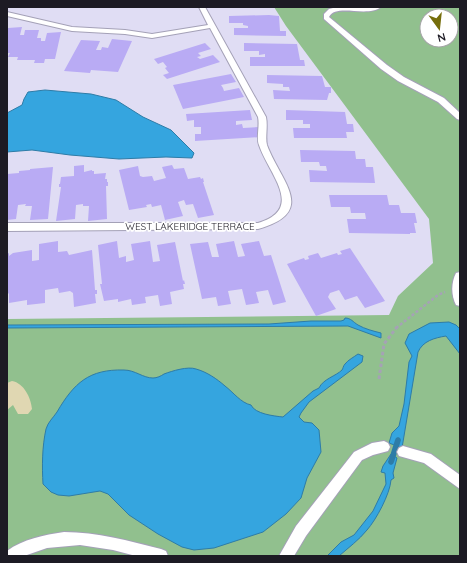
<svg xmlns="http://www.w3.org/2000/svg" width="467" height="563" viewBox="0 0 467 563" font-family="Quicksand,sans-serif">
<rect width="100%" height="100%" fill="#e0ddf4"/>
<path fill="#91c08e" fill-rule="evenodd" d="M274,7H460V556H7V319L389,315L398,296L433,263L429,219L286,26ZM427,16H451V40H427Z"/>
<path fill="#e0d7b2" d="M12,381C24,383 31,398 32,409L28,414H18L13,405L7,410V383Z"/>
<g fill="#35a5df" stroke="#2e7ca7">
<path d="M45,90L91,94L116,100L143,117L171,130L194,153L192,158L166,157L119,159L70,155L32,150L7,152V113L22,105L24,99L28,92Z"/>
<path d="M345,318C351,318 353,322 358,325C365,329 373,331 381,333V338L348,326L7,328V325H10L269,324L311,321H341L344,320Z"/>
<path d="M449,322L456,325L460,329V354L446,336C434,338 423,341 418,352L402,448L389,443L392,433L399,426L404,404L409,362L412,356L405,343L409,334L430,323Z"/>
<path d="M358,354L363,356L362,362L309,402L301,413L299,417L304,422L312,423L319,430L321,452L307,478L301,498L286,514L263,532L214,548L194,550L182,547L158,534L129,515L108,494L100,491L69,496L58,495L51,492L43,484C42,467 42,447 46,429C48,422 53,418 57,412C74,383 89,369 124,370C135,370 143,378 153,378C157,378 161,376 164,374C172,371 188,366 196,369C207,372 217,379 225,386C233,392 241,403 251,405C255,414 274,416 283,417L313,391L319,388C323,379 336,376 342,370C343,369 343,366 345,364C348,360 354,357 358,354Z"/>
<path d="M391,454L397,458L393,473L394,478L391,480C390,494 376,520 367,530C359,540 348,548 339,556H327L341,542L354,535L373,511L386,484L385,473L381,472L383,466Z"/>
</g>
<g fill="none" stroke-linecap="round" stroke-linejoin="round">
<path fill="#2e7ca7" fill-rule="evenodd" d="M398,437L400,438L401,440L394,462L393,464L391,465L389,464L388,462L395,440L396,438Z"/>
</g>
<g fill="#b9abf4">
<path d="M269,15L279,16L280,31H286V36L234,35V28H248V26L243,25V23H229V16Z"/>
<path d="M22,27L20,35H24L25,30H39L37,38H41V41H45L47,33L61,32L55,59H45L44,63H34L35,60H17L18,57H8L10,53H7L8,28Z"/>
<path d="M112,39L132,41L118,72L91,70L90,73L64,71L81,40L100,41L96,50H101L102,47L108,48Z"/>
<path d="M205,43L211,49L198,53L201,56L197,57L200,59L213,55L220,62L167,79L163,75L169,73L165,68L167,67L163,62L158,64L154,59Z"/>
<path d="M244,43L297,44L300,60H304L305,66H250V57H265V54L259,55V51H244Z"/>
<path d="M231,74L236,82L221,85L223,88L224,91L239,88L244,97L183,109L173,85Z"/>
<path d="M267,75L322,76L325,87H331V93H329L327,100L274,99L273,90L290,91L289,87H283V84L267,83Z"/>
<path d="M250,110L252,120L236,121V125L242,124L243,128L260,127L261,137L195,141V134H201V127H194V120L187,121L186,114Z"/>
<path d="M286,110L345,112L347,124H353L354,132H346L347,138H294L293,128H310V124H303V120H286Z"/>
<path d="M300,150L355,151L356,159H365L366,167H373L375,183L310,182L309,170L327,171L326,166H320L319,162H301Z"/>
<path d="M84,165V172L92,170V171H94V174L106,173L105,179H107V182H108V186H106L107,219L88,221L89,206H83V204L76,205L75,219L56,221L61,187H59V184H60L61,177L74,176V166Z"/>
<path d="M172,165L174,169L184,168L188,179L200,177L201,179L203,178L204,182H203L214,215L198,218L193,204L186,205L184,200L178,202L183,216L165,220L161,205L152,207L151,204L146,205L147,207L129,210L119,170L138,166L140,176L143,177L152,176L154,181L166,178L162,167Z"/>
<path d="M53,167L48,219L30,220L32,206H25L26,204L18,205L16,219L7,220V174L19,173V171L30,170V169Z"/>
<path d="M329,195H387L389,205H399L401,213H415L417,223H414L416,233H410V234L349,233L347,219H366L365,213H351L350,207H331Z"/>
<path d="M58,241V252L67,251L69,255L92,250L95,290H97V294H95L96,303L74,307L73,293L70,291L59,293L58,288L45,290V303L27,305V300L9,303V294L7,292V254L9,253V256L13,253L32,250V261L39,260V244Z"/>
<path d="M117,241L119,258L126,256V262L134,260L131,244L150,241L153,262L160,261L157,245L175,242L183,281L184,280L185,284H183L184,289L170,292L172,304L160,306L158,295L145,297L146,303L132,305L131,299L118,302V299L104,301L100,284H102L98,245Z"/>
<path d="M234,241L238,257L245,256L241,244L259,241L264,256L271,255L286,302L273,305L268,290L256,292L259,303L246,305L242,289L228,291L231,304L218,306L216,297L202,299L190,244L208,242L212,257H219L216,244Z"/>
<path d="M350,248L385,301L365,308L357,296L345,300L339,290L330,293L328,297L336,309L316,316L287,264L304,258L305,260L309,259L308,256L318,253L321,258L337,253L338,255L342,254L340,251Z"/>
</g>
<g fill="none" stroke-linecap="round" stroke-linejoin="round">
<defs>
<g id="lane">
<path d="M199,7H205L266,117C268,126 265,138 267,145C280,181 319,212 258,229L7,231V223H258C306,209 268,173 259,145C256,138 260,126 258,117L210,28L152,38L125,34L72,31L7,16V12L72,27L125,30L152,34L208,25Z"/>
<path d="M337,7L365,8L381,7C367,18 336,3 329,17L387,65L404,77L444,98L460,113V120L457,119L438,102L398,81L381,69L324,19V14L329,9Z"/>
<path d="M460,272V306L456,305C451,295 451,283 456,273Z"/>
<path d="M384,441L388,443L390,447L388,451L373,455L362,460L306,536L294,556H279L296,526L354,452L372,443Z"/>
<path d="M403,446L431,454L460,475V489L424,463L399,456L397,452L399,448Z"/>
<path d="M64,532C97,532 129,541 161,549L166,551L168,556H136L113,550L80,545L47,548L24,556H7V551C23,539 44,535 64,532Z"/>
</g>
</defs>
<use href="#lane" stroke="#a4a1b7" stroke-width="2"/>
<path stroke="#a5a2b5" stroke-width="2.5" stroke-dasharray="3 2" stroke-linecap="butt" d="M396,328L438,295L445,292"/>
<path stroke="#a5a2b5" stroke-width="3" stroke-dasharray="3.5 2.5" stroke-linecap="butt" d="M379,379L384,344L397,327"/>
<use href="#lane" fill="#fff" fill-rule="evenodd"/>
</g>
<g text-anchor="middle" stroke-width="3.5" stroke-linejoin="round" paint-order="stroke">
<g font-size="10" fill="#1d1b24" stroke="#fff">
<text x="190" y="230">WEST LAKERIDGE TERRACE</text>
</g>
</g>
<rect width="467" height="563" fill="none" stroke="#1d1b24" stroke-width="16"/>
<g transform="translate(439 28) rotate(165)"><circle r="19" fill="#ffffff" stroke="#a5a4a7"/>
<path d="M0-3L7 15L0 10L-7 15Z" fill="#766e0c"/>
<text y="-6" font-size="11" font-weight="bold" text-anchor="middle" fill="#1d1b24">N</text>
</g>
</svg>
